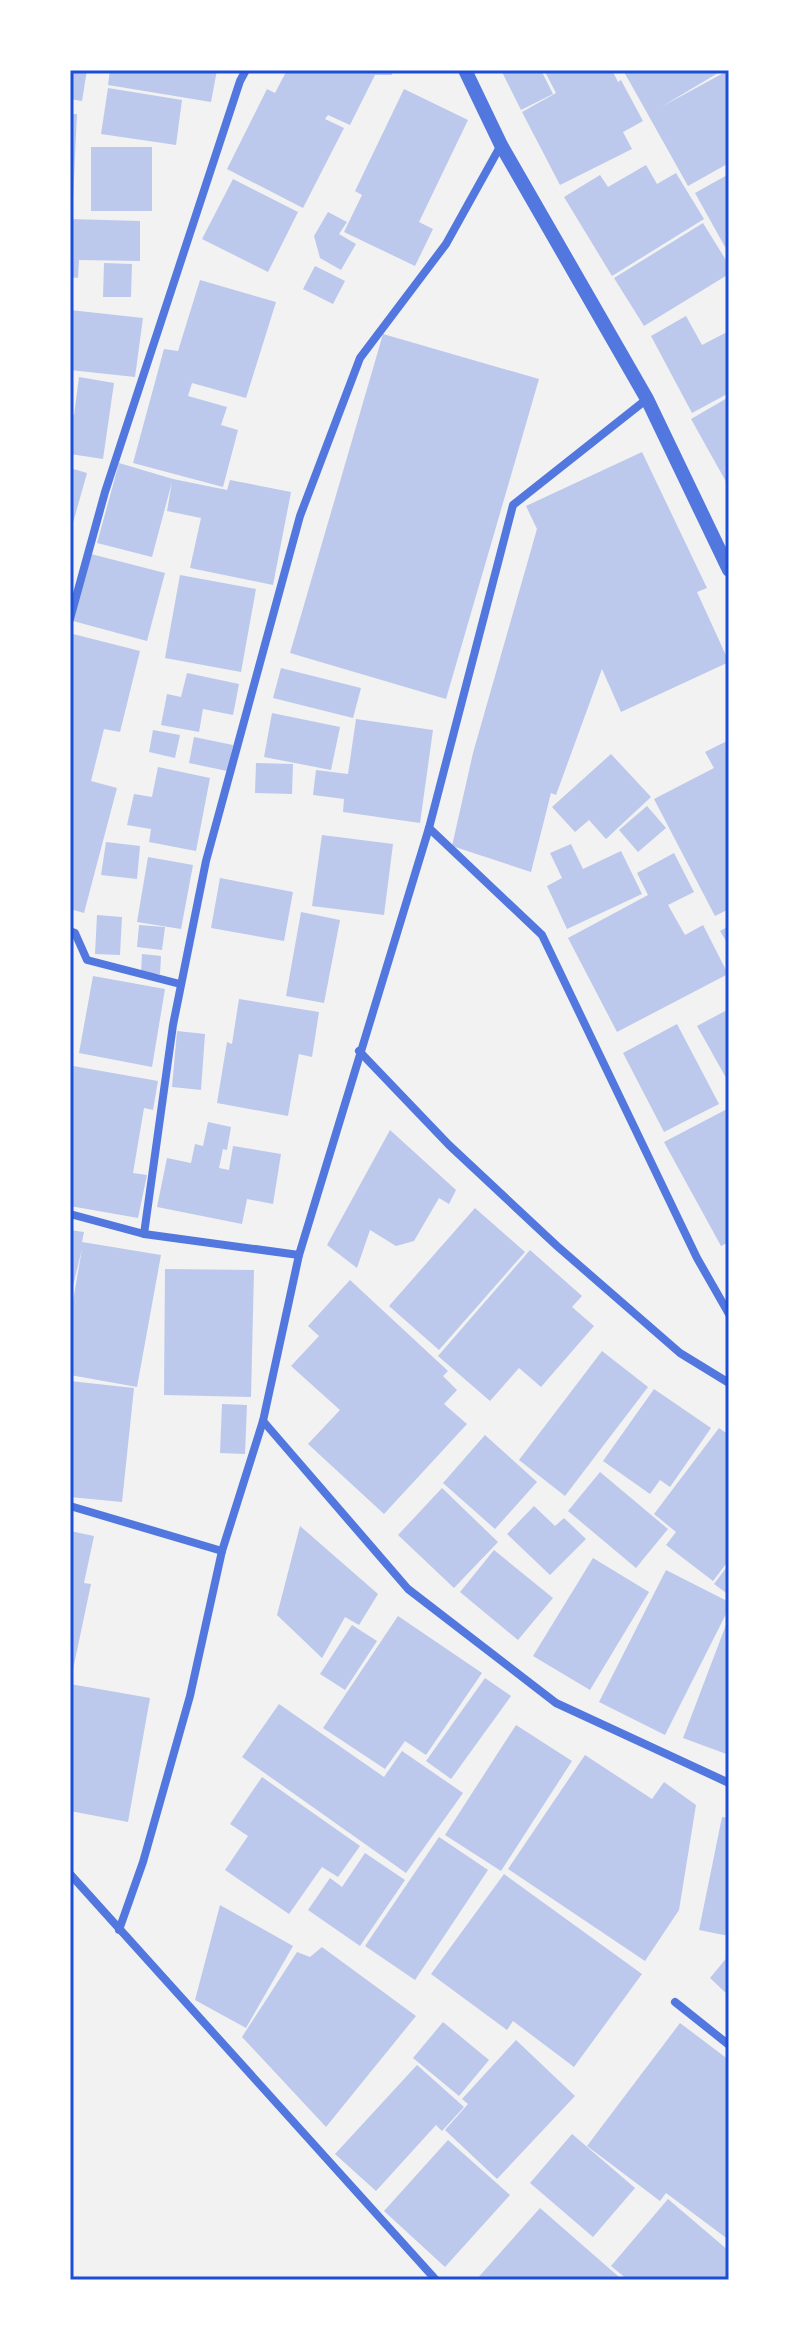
<svg xmlns="http://www.w3.org/2000/svg" width="799" height="2350" viewBox="0 0 799 2350" font-family="Ubuntu,sans-serif">
<rect width="100%" height="100%" fill="#f2f2f2"/>
<g fill="#bdc9ec">
<path d="M70,70H87L82,101L70,99Z"/>
<path d="M110,70H217L211,102L108,85Z"/>
<path d="M287,70H393L392,75H375L350,125L328,115L325,119L344,128L303,208L227,169L267,89L275,93Z"/>
<path d="M501,70H541L553,94L521,110Z"/>
<path d="M544,70H612L618,82L621,80L643,121L623,132L632,149L560,185L522,112L556,93Z"/>
<path d="M623,70H723L661,107L729,70V163L688,186Z"/>
<path d="M108,88L182,100L176,145L101,134Z"/>
<path d="M404,89L468,120L419,222L433,229L415,266L344,232L362,195L355,191Z"/>
<path d="M70,114H77L73,200L70,199Z"/>
<rect x="91" y="147" width="61" height="64"/>
<path d="M646,165L657,184L676,173L704,219L612,276L564,197L600,175L608,187Z"/>
<path d="M729,174V254L695,193Z"/>
<path d="M233,179L298,212L268,272L202,239Z"/>
<path d="M328,212L347,222L339,234L356,244L341,270L320,258L314,236Z"/>
<path d="M70,219L140,221V261L79,260L78,278L70,277Z"/>
<path d="M703,223L729,265V274L644,326L614,278Z"/>
<path d="M104,263L132,264L131,297H103Z"/>
<path d="M315,266L345,281L333,304L303,289Z"/>
<path d="M200,280L276,302L246,398L192,383L188,396L227,407L221,425L238,430L223,487L133,463L164,349L178,351Z"/>
<path d="M70,310L143,318L135,377L70,370Z"/>
<path d="M686,316L702,345L729,331V393L692,413L651,336Z"/>
<path d="M383,334L539,379L446,699L290,653Z"/>
<path d="M79,377L114,383L103,459L70,454V415H74Z"/>
<path d="M729,397V487L691,419Z"/>
<path d="M642,452L707,588L697,592L729,662L621,712L602,669L556,795L551,793L531,872L452,846L473,753L537,529L526,506Z"/>
<path d="M119,463L173,479L227,490L230,480L291,492L273,585L190,568L201,518L167,511L172,482L152,557L97,543Z"/>
<path d="M70,468L87,473L71,530H70Z"/>
<path d="M91,554L165,573L147,641L73,621Z"/>
<path d="M180,575L256,589L241,672L165,658Z"/>
<path d="M73,634L140,651L120,732L104,729L91,781L117,788L84,913L70,909V644Z"/>
<path d="M281,668L361,688L353,718L273,698Z"/>
<path d="M187,673L239,684L233,715L203,709L199,732L161,725L167,694L181,697Z"/>
<path d="M272,713L340,727L331,770L264,757Z"/>
<path d="M356,719L433,730L420,823L343,812L344,799L313,795L316,770L348,774Z"/>
<path d="M153,730L180,735L175,758L149,752Z"/>
<path d="M194,737L233,745L227,771L189,763Z"/>
<path d="M729,740V909L715,916L654,799L714,768L705,752Z"/>
<path d="M611,754L651,797L606,839L589,820L575,832L552,807Z"/>
<path d="M256,763L293,764L292,794L255,793Z"/>
<path d="M158,767L210,778L196,851L149,842L151,829L127,825L134,794L152,797Z"/>
<path d="M647,806L666,828L638,852L619,830Z"/>
<path d="M322,835L393,844L384,915L312,906Z"/>
<path d="M106,842L140,846L137,879L101,875Z"/>
<path d="M571,844L583,869L621,851L642,894L567,929L547,886L562,878L550,853Z"/>
<path d="M674,853L694,892L668,905L685,935L703,925L728,974L617,1032L568,938L648,895L637,873Z"/>
<path d="M148,857L193,865L181,929L137,922Z"/>
<path d="M220,878L293,892L284,941L211,928Z"/>
<path d="M301,912L340,920L324,1003L286,996Z"/>
<path d="M97,915L122,917L120,955L95,954Z"/>
<path d="M139,925L165,927L162,950L137,947Z"/>
<path d="M729,926V946L720,931Z"/>
<path d="M142,954L161,956L160,974L141,973Z"/>
<path d="M93,976L165,989L152,1067L79,1053Z"/>
<path d="M239,999L319,1012L312,1057L299,1054L288,1116L217,1103L227,1042L232,1044Z"/>
<path d="M729,1009V1083L697,1026Z"/>
<path d="M677,1024L719,1104L664,1132L623,1053Z"/>
<path d="M177,1031L205,1034L201,1090L172,1087Z"/>
<path d="M73,1066L158,1081L153,1110L144,1108L133,1173L147,1175L138,1218L70,1206V1079Z"/>
<path d="M729,1108V1242L721,1246L664,1142Z"/>
<path d="M208,1122L231,1127L227,1150L223,1149L219,1168L229,1170L233,1146L281,1154L273,1204L247,1199L242,1224L157,1207L167,1158L191,1163L195,1144L203,1146Z"/>
<path d="M390,1130L456,1190L449,1204L439,1198L414,1241L396,1246L370,1230L357,1268L327,1245Z"/>
<path d="M475,1208L525,1252L439,1350L389,1306Z"/>
<path d="M70,1230L84,1232L82,1242L161,1255L137,1387L70,1375V1318L82,1249L70,1299Z"/>
<path d="M530,1250L582,1296L572,1307L594,1326L541,1387L519,1368L490,1401L438,1356Z"/>
<path d="M165,1269L254,1270L251,1397L164,1395Z"/>
<path d="M350,1280L448,1371L443,1376L457,1390L444,1404L467,1424L384,1514L308,1444L340,1410L291,1366L319,1336L308,1326Z"/>
<path d="M602,1351L648,1387L565,1496L519,1460Z"/>
<path d="M70,1381L134,1388L122,1502L70,1497Z"/>
<path d="M654,1389L711,1428L670,1487L660,1480L650,1494L603,1461Z"/>
<path d="M222,1404L247,1405L245,1454L220,1453Z"/>
<path d="M719,1428L729,1435V1560L713,1581L666,1545L676,1532L654,1514Z"/>
<path d="M485,1435L537,1482L495,1529L443,1483Z"/>
<path d="M600,1472L668,1529L636,1568L568,1511Z"/>
<path d="M442,1488L498,1542L454,1588L398,1535Z"/>
<path d="M534,1506L555,1526L564,1518L586,1539L550,1575L507,1534Z"/>
<path d="M300,1526L378,1594L359,1625L345,1617L322,1658L277,1615Z"/>
<path d="M70,1531L94,1536L84,1583L91,1584L71,1679Z"/>
<path d="M494,1550L553,1598L518,1640L460,1592Z"/>
<path d="M593,1558L649,1592L590,1690L533,1656Z"/>
<path d="M729,1564V1595L714,1584Z"/>
<path d="M666,1570L729,1602V1608L665,1735L599,1702Z"/>
<path d="M398,1616L482,1673L426,1755L405,1741L385,1769L323,1728Z"/>
<path d="M729,1617V1755L683,1738Z"/>
<path d="M352,1625L377,1641L345,1690L320,1674Z"/>
<path d="M485,1678L511,1696L451,1779L426,1761Z"/>
<path d="M70,1684L150,1698L128,1822L70,1811Z"/>
<path d="M279,1704L384,1777L402,1751L463,1793L406,1873L242,1757Z"/>
<path d="M516,1725L572,1761L501,1871L445,1835Z"/>
<path d="M585,1755L652,1799L664,1782L696,1805L679,1910L645,1961L508,1869Z"/>
<path d="M262,1777L360,1846L338,1877L322,1867L289,1914L225,1870L248,1836L230,1824Z"/>
<path d="M722,1817L729,1818V1936L699,1930Z"/>
<path d="M439,1837L488,1870L415,1980L365,1946Z"/>
<path d="M365,1853L405,1880L360,1946L308,1910L330,1878L342,1887Z"/>
<path d="M504,1874L642,1974L574,2067L513,2021L507,2030L431,1974Z"/>
<path d="M220,1905L293,1946L246,2028L195,2000Z"/>
<path d="M322,1947L416,2016L326,2127L242,2037L297,1952L310,1957Z"/>
<path d="M729,1955V1996L710,1978Z"/>
<path d="M443,2022L489,2060L459,2096L413,2058Z"/>
<path d="M680,2023L729,2060V2240L666,2193L660,2201L587,2146Z"/>
<path d="M516,2040L575,2096L497,2179L445,2130L468,2104L462,2099Z"/>
<path d="M417,2065L464,2107L442,2131L436,2125L376,2191L335,2154Z"/>
<path d="M572,2134L635,2188L593,2237L530,2183Z"/>
<path d="M448,2140L510,2195L445,2267L384,2211Z"/>
<path d="M668,2199L729,2251V2274L724,2280H628L611,2266Z"/>
<path d="M540,2208L619,2277L622,2280H476Z"/>
</g>
<g fill="none" stroke-linecap="round" stroke-linejoin="round">
<g stroke="#5277de" stroke-width="8">
<path d="M70,619L105,492L240,81L246,70"/>
<path d="M429,828L542,935L697,1258L729,1314"/>
<path d="M70,931L75,933L87,960L180,984"/>
<path d="M359,1051L449,1145L557,1246L680,1353L729,1383"/>
<path d="M70,1214L144,1234L299,1255"/>
<path d="M144,1234L173,1025L206,861L300,516L360,358L446,244L501,145"/>
<path d="M263,1421L408,1589L556,1703L729,1783"/>
<path d="M70,1506L222,1551"/>
<path d="M70,1874L436,2280"/>
<path d="M119,1930L143,1862L190,1696L222,1551L263,1421L299,1255L429,828L513,505L647,399"/>
<path d="M675,2002L729,2045"/>
</g>
<path stroke="#5277de" stroke-width="14" d="M465,70L501,145L647,399L729,570"/>
</g>
<rect width="799" height="2350" fill="none" stroke="#ffffff" stroke-width="144"/>
<rect x="72" y="72" width="655" height="2206" fill="none" stroke="#1d4ed8" stroke-width="3"/>
</svg>
